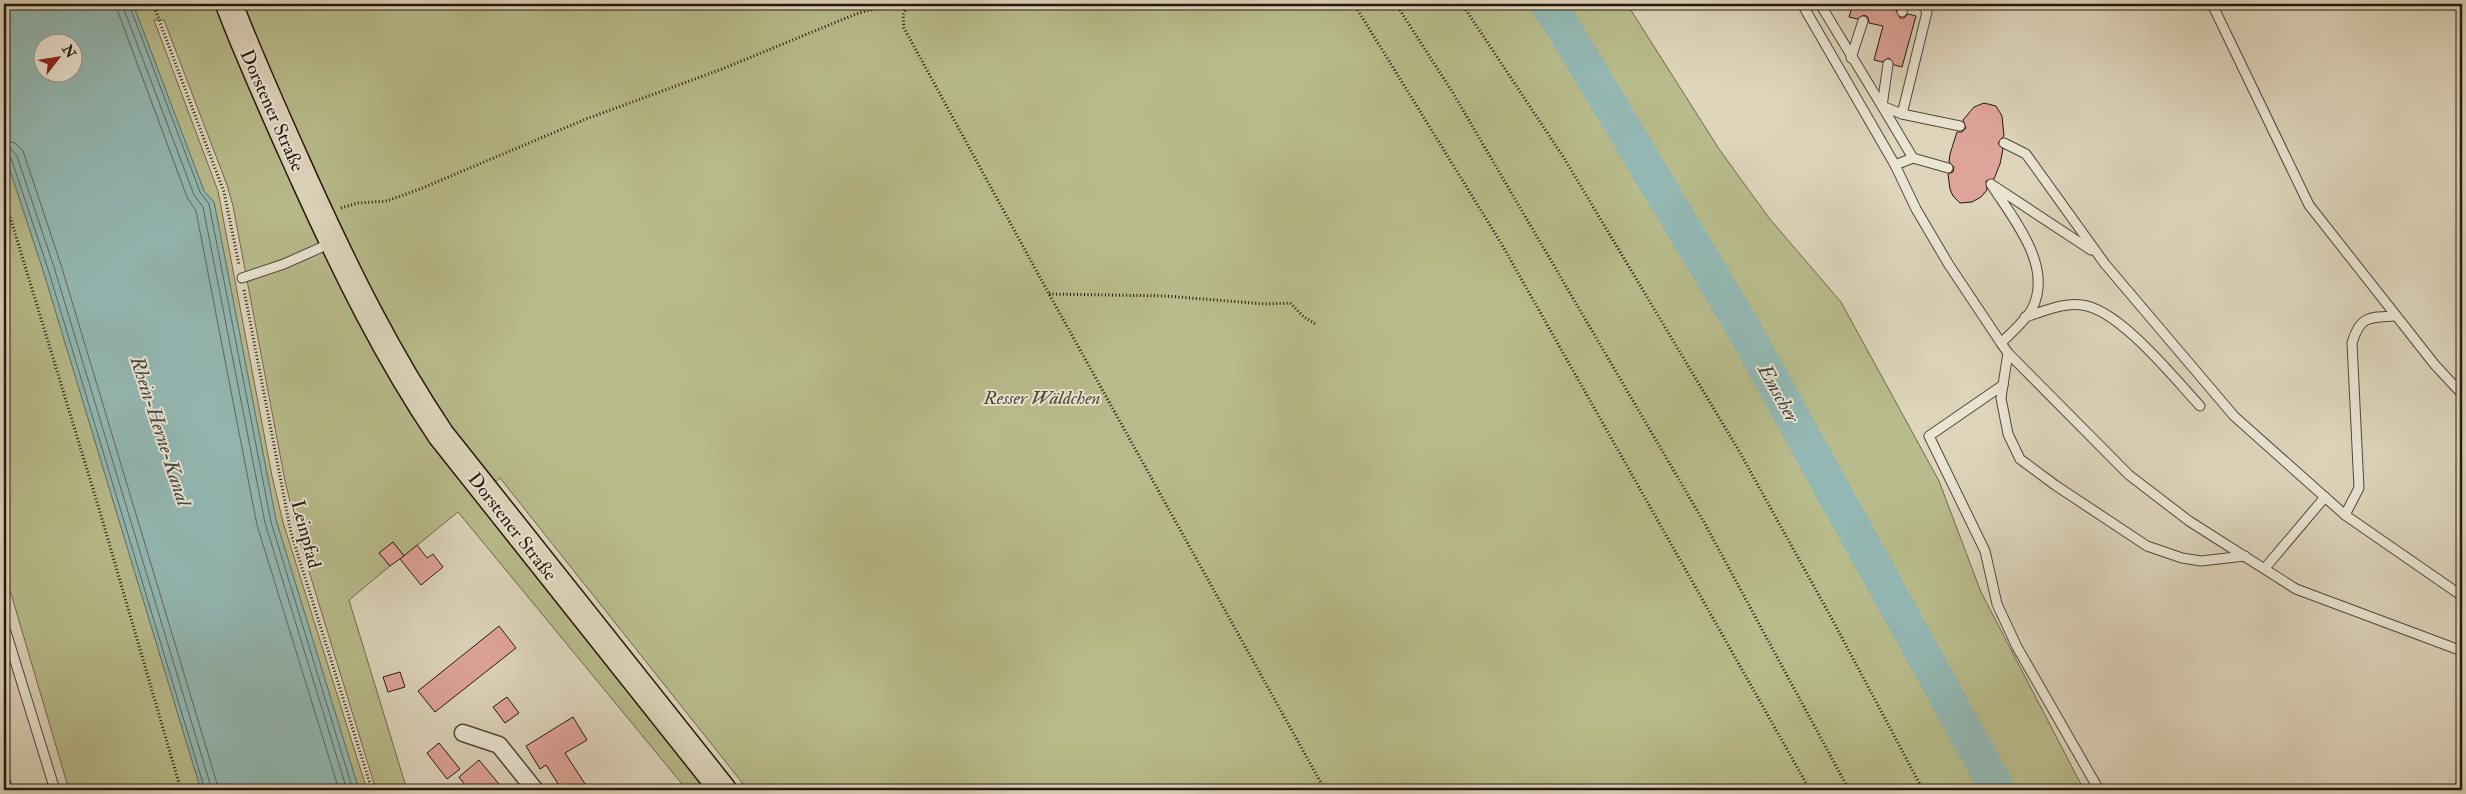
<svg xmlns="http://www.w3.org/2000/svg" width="2466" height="794" viewBox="0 0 2466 794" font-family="'IM FELL Double Pica',serif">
<rect width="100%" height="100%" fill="#ded5bb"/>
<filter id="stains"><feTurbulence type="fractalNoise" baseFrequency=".004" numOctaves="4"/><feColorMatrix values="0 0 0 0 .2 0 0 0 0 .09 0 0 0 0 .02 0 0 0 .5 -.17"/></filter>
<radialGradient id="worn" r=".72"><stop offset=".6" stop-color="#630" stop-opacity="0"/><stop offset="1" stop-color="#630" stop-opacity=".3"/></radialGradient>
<g fill="#b8bb8b" stroke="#6e6a4c">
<path d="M133,4H1627L1719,149L1769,218L1841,302L1939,481L1981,592L2084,790H748L500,478L477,497L707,790H687L458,512L404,556L393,542L380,553L390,566L349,600L407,790H376L300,542L285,481L233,206L227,185L164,20H154L218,191L272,476L283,522L367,790H359L276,520L214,202L204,191Z"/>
<path d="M4,152L43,270L201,790H69L4,570Z"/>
</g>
<path fill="#93b8b3" stroke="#677871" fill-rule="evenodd" d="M4,4H133L204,191L214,202L276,520L359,790H201L43,270L4,152ZM42,42H72V72H42Z"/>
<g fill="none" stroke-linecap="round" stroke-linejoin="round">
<g stroke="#5c6860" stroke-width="1">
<path d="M115,4L187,197L196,211L257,525L339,790"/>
<path d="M122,4L194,195L203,207L265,523L347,790"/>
<path d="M129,4L200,192L209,204L271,522L353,790"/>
<path d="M4,140L15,143L23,151L61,265L219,790"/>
<path d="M4,148L11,149L17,156L54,267L212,790"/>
<path d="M4,154L11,158L48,269L205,790"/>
</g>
<path stroke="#93b8b3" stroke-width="35" d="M1547,4L1560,22L1741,324L1998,790"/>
</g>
<g fill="#dfa499" stroke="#25180e">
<path d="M1853,4H1882V7L1896,10L1900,18H1904L1908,14L1916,16L1902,67L1894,65L1889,58L1882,62L1874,60L1883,26L1869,23L1868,17L1864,15L1857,19L1849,17Z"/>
<path d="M1984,103L1996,106L2002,116L2004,136L1998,143L2003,149L2000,164L1994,179L1986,181L1987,190L1981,197L1972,202L1960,203L1953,196L1950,189L1948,174L1953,172L1954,167L1949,162L1950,154L1957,132H1962L1966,128L1963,120L1974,107Z"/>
<path d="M393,542L404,556L390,566L379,553Z"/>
<path d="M417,545L427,558L433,554L443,567L421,585L400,559Z"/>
<path d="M499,626L516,648L435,712L418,691Z"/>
<path d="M400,672L405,687L388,692L383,677Z"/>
<path d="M507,697L519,713L505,723L493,707Z"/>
<path d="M573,717L587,740L565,753L589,790H562L546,765L540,769L526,746Z"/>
<path d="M439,743L460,769L447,779L427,753Z"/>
<path d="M479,760L504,790H469L459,777Z"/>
</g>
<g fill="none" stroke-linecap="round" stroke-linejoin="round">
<defs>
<g id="service">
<path d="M1802,4L1895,165L1916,209L1949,265L2001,343L2008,353L2129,475L2189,521L2296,589L2462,651"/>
<path d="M1820,4L1882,106L1902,114L1960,126"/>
<path d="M2212,4L2309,205L2435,365L2462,394"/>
<path d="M1902,12L1904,4"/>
<path d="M1851,58L1863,21"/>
<path d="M1888,64L1882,106L1913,158"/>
<path d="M1902,114L1927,12L1922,4"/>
<path d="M2004,143L2026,154L2105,264L2234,416L2345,515L2462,596"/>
<path d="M1895,165L1913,158L1948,168"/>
<path d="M1991,184C2013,219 2054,266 2032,309C2025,321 2011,333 2001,343"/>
<path d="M1994,186L2091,250"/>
<path d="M242,278L284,264L331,243"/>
<path d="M2025,317C2043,312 2063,302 2082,305C2119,309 2174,378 2200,406"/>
<path d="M2008,353L2001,398L2008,434L2020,459L2055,485L2147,546L2182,558L2201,561L2245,556"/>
<path d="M2003,385L1929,436L1985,551L1997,604L2017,647L2099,790"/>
<path d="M2345,515L2359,488L2352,343C2360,316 2369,317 2395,316"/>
<path d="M2265,568L2325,497"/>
<path d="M4,632H6L55,790"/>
<path d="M4,777L8,790"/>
</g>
<path id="minor" d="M463,733L499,745L535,790"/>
<path id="primary" d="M229,4C252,64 279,123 305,181C345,269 387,355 441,435L723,790"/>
</defs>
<use href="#service" stroke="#534739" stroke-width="11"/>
<use href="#minor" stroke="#534739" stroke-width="19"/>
<use href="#primary" stroke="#25180e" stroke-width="29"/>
<g stroke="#25180e" stroke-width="3" stroke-dasharray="1 2.5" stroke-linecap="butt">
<path d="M153,4L224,192L239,265"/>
<path d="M908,4L903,15L904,28L1049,294L1325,790"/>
<path d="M1354,4L1501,243L1810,790"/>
<path d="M1396,4L1453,93L1705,524L1849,790"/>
<path d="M1462,4L1564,158L1739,451L1832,619L1923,790"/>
<path d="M4,197L100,512L181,790"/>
<path d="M341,208L358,203L387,201L420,189L586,119L722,69L856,14L892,4"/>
<path d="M244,290L291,533L372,790"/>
<path d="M1049,294L1166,296L1265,304L1290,303L1304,317L1317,325"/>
</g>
<use href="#service" stroke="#eae4d3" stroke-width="9"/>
<use href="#minor" stroke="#eae4d3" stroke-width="16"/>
<use href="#primary" stroke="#ded5bb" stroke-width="26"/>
</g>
<g text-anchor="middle" stroke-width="4" stroke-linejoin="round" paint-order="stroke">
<g font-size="19" fill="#25180e" stroke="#eae4d3">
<text transform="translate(273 110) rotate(66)" y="7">Dorstener Straße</text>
<text transform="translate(513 526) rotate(52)" y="7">Dorstener Straße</text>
<text transform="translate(307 534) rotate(75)" y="7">Leinpfad</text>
</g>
<g font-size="19" font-style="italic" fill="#514934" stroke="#eae4d3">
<text x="1042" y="404">Resser Wäldchen</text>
</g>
<g font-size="20" font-style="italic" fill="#464840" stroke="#eae4d3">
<text transform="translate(1779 393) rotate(61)" y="7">Emscher</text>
<text transform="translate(161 431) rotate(72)" y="7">Rhein-Herne-Kanal</text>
</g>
</g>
<rect width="2466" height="794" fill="none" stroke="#ded5bb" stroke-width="20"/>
<rect x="5" y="5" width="2456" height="784" fill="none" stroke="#25180e" stroke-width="2.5"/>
<rect x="10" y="10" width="2446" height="774" fill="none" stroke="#25180e"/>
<g transform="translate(58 58) rotate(59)"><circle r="24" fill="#eae4d3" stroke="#9b9284"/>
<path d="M0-4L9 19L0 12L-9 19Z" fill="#8f2418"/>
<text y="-8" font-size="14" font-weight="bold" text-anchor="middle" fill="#25180e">N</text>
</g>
<rect width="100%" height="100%" filter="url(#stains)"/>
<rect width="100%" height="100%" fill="url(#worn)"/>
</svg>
